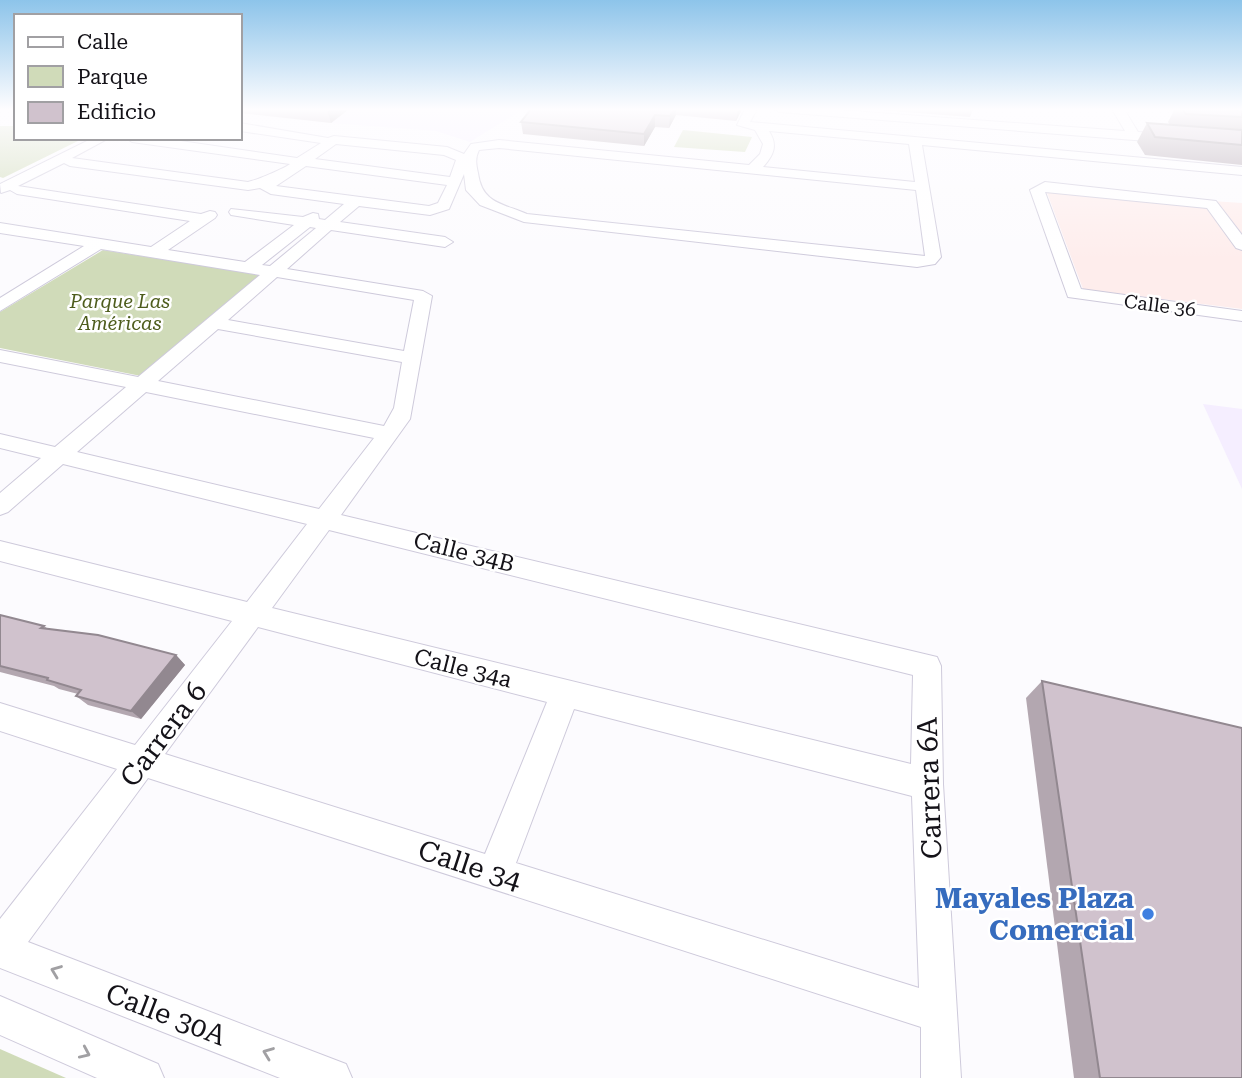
<svg xmlns="http://www.w3.org/2000/svg" width="1242" height="1078" viewBox="0 0 1242 1078" font-family="'Roboto Serif',serif">
<rect width="100%" height="100%" fill="#fcfbfe"/>
<path fill="#feedec" d="M1046,190L1242,203V309L1083,289Z"/>
<g fill="#f5eeff">
<path d="M349,109H523L470,142L436,131L331,123Z"/>
<path d="M1203,404L1242,409V489Z"/>
</g>
<g fill="#d0dbb9">
<path d="M0,126H16V138H84L3,178L0,177Z"/>
<path d="M683,130L752,137L745,152L674,147Z"/>
<path d="M103,250L262,275L141,376L0,348V312Z"/>
<path d="M0,1049L66,1078H0Z"/>
</g>
<g fill="none" stroke-linecap="round" stroke-linejoin="round">
<defs>
<g id="minor">
<path d="M745,109H757L750,122L1242,167V175L922,145L941,257L935,264L917,267L524,222L480,205L466,190L464,174L449,209L430,215L359,206L340,222L445,237L453,242L445,247L331,230L287,269L423,291L432,296L410,419L341,515L937,657L941,666L943,784L961,1078H921V1027L148,778L28,942L346,1064L352,1078H280L0,968V919L117,769L0,731V703L135,745L232,621L0,561V541L247,602L307,524L63,464L8,512L0,515V493L41,458L0,448V434L55,447L126,387L0,362V350L138,377L260,275L101,249L0,311V298L84,246L0,233V223L151,247L190,221L17,194L10,190L1,193L0,184L93,138H109L72,158L248,182C255,181 285,168 290,164L132,142L126,138H160L297,158L321,143L240,131V123L328,138L334,136L447,147L464,154L471,144L499,140L749,165L760,154L763,144L755,130L737,125ZM769,131L909,144L915,182L763,167C774,155 778,145 769,131ZM336,144L444,155L456,160L450,177L315,159ZM499,148L916,190L925,256L527,214C501,203 482,203 478,173C476,164 475,158 479,150ZM64,163L70,166L248,190L260,188L271,194L344,204L325,220L319,219L318,214L313,213L303,217L231,209L229,212L231,215L294,225L245,262L168,250L215,218L217,215L215,212L210,211L201,214L18,186ZM306,166L447,185L438,203L429,206L276,186ZM310,227L316,228L270,266L262,265ZM277,277L414,300L404,351L228,320ZM218,329L402,362L394,408L384,426L158,381ZM146,392L374,438L319,509L77,452ZM329,530L913,675L911,764L272,608ZM258,627L547,702L485,854L165,754ZM574,709L912,796L919,988L516,863Z"/>
<path d="M774,109H825L1125,131L1112,109H1124L1138,132L1173,134L1179,138L1173,142L1134,140L780,112Z"/>
<path d="M1045,182L1216,201L1242,235V250L1236,248L1207,208L1045,192L1081,289L1242,311V321L1068,297L1030,190Z"/>
<path d="M0,996L158,1064L164,1078H97L0,1035Z"/>
</g>
</defs>
<use href="#minor" stroke="#cecadb" stroke-width="2"/>
<use href="#minor" fill="#fff" fill-rule="evenodd"/>
</g>
<g fill="#b3a7b0">
<path d="M240,109H349L331,123L240,113Z"/>
<path d="M531,109H742L736,121L676,115L669,128L655,127L644,146L523,134L521,122Z"/>
<path d="M867,109H973L970,117Z"/>
<path d="M1175,109H1242V165L1145,155L1137,142L1147,123L1170,125L1168,122Z"/>
<path d="M0,615L44,626L48,629L176,655L185,665L141,719L88,705L76,696L78,694L59,689L54,686L0,672Z"/>
<path d="M1042,681L1242,1078H1074L1026,698Z"/>
</g>
<g fill="#928890">
<path d="M327,109H349L331,123Z"/>
<path d="M674,109H676V115L669,128L670,116Z"/>
<path d="M738,109H742L736,121Z"/>
<path d="M655,115V127L644,146V134Z"/>
<path d="M176,655L185,665L141,719L131,711Z"/>
</g>
<g fill="#d0c2cd" stroke="#928890" stroke-width="2">
<path d="M531,109H674L670,116L655,115L644,134L521,122Z"/>
<path d="M1182,109H1226L1238,110L1236,109H1242V117L1186,114Z"/>
<path d="M1147,123L1242,130V145L1155,137Z"/>
<path d="M0,615L44,626L41,628L98,635L176,655L131,711L76,696L81,690L47,680L48,678L0,666Z"/>
<path d="M1042,681L1242,728V1078H1100Z"/>
</g>
<defs><path id="oneway-chevron" d="M-2-3.5L2.5 0L-2 3.5" fill="none" stroke-width="1.6" stroke-linecap="round" stroke-linejoin="round" transform="scale(1.75)"/></defs>
<g stroke="#a1a0a3">
<use href="#oneway-chevron" transform="translate(56 971) rotate(-159)"/>
<use href="#oneway-chevron" transform="translate(85 1053) rotate(24)"/>
<use href="#oneway-chevron" transform="translate(268 1053) rotate(-159)"/>
</g>
<linearGradient id="sky" x2="0" y2="1"><stop stop-color="#8dc4ea"/><stop offset="0.42" stop-color="#fefdff"/><stop offset="1" stop-color="#fefdff" stop-opacity="0"/></linearGradient>
<rect width="1242" height="260" fill="url(#sky)"/>
<circle fill="#3f7fe0" stroke="#fff" stroke-width="2.5" cx="1148" cy="914" r="7"/>
<g text-anchor="middle" stroke-width="5" stroke-linejoin="round" paint-order="stroke">
<g font-size="19" font-style="italic" fill="#4e5d1d" stroke="#fff">
<text x="120" y="308">Parque Las<tspan x="120" dy="22">Américas</tspan></text>
</g>
<g font-size="19" fill="#141218" stroke="#fff">
<text transform="translate(1160 305) rotate(7)" y="7">Calle 36</text>
</g>
<g font-size="23" fill="#141218" stroke="#fff">
<text transform="translate(464 552) rotate(14)" y="8">Calle 34B</text>
<text transform="translate(463 668) rotate(14)" y="8">Calle 34a</text>
</g>
<g font-size="28" fill="#141218" stroke="#fff">
<text transform="translate(163 734) rotate(-53)" y="10">Carrera 6</text>
<text transform="translate(929 788) rotate(-92)" y="10">Carrera 6A</text>
<text transform="translate(470 865) rotate(18)" y="10">Calle 34</text>
<text transform="translate(166 1014) rotate(21)" y="10">Calle 30A</text>
</g>
<g font-size="28" font-weight="bold" fill="#366cbe" stroke="#fff" text-anchor="end">
<text x="1134" y="908">Mayales Plaza<tspan x="1134" dy="32">Comercial</tspan></text>
</g>
</g>
<rect x="14" y="14" width="228" height="126" fill="#ffffff" stroke="#a1a0a3" stroke-width="2"/>
<rect x="28" y="37" width="35" height="10" fill="#ffffff" stroke="#a1a0a3" stroke-width="2"/>
<text x="77" y="49" font-size="21" fill="#141218">Calle</text>
<rect x="28" y="66" width="35" height="21" fill="#d0dbb9" stroke="#a1a0a3" stroke-width="2"/>
<text x="77" y="84" font-size="21" fill="#141218">Parque</text>
<rect x="28" y="102" width="35" height="21" fill="#d0c2cd" stroke="#a1a0a3" stroke-width="2"/>
<text x="77" y="119" font-size="21" fill="#141218">Edificio</text>
</svg>
